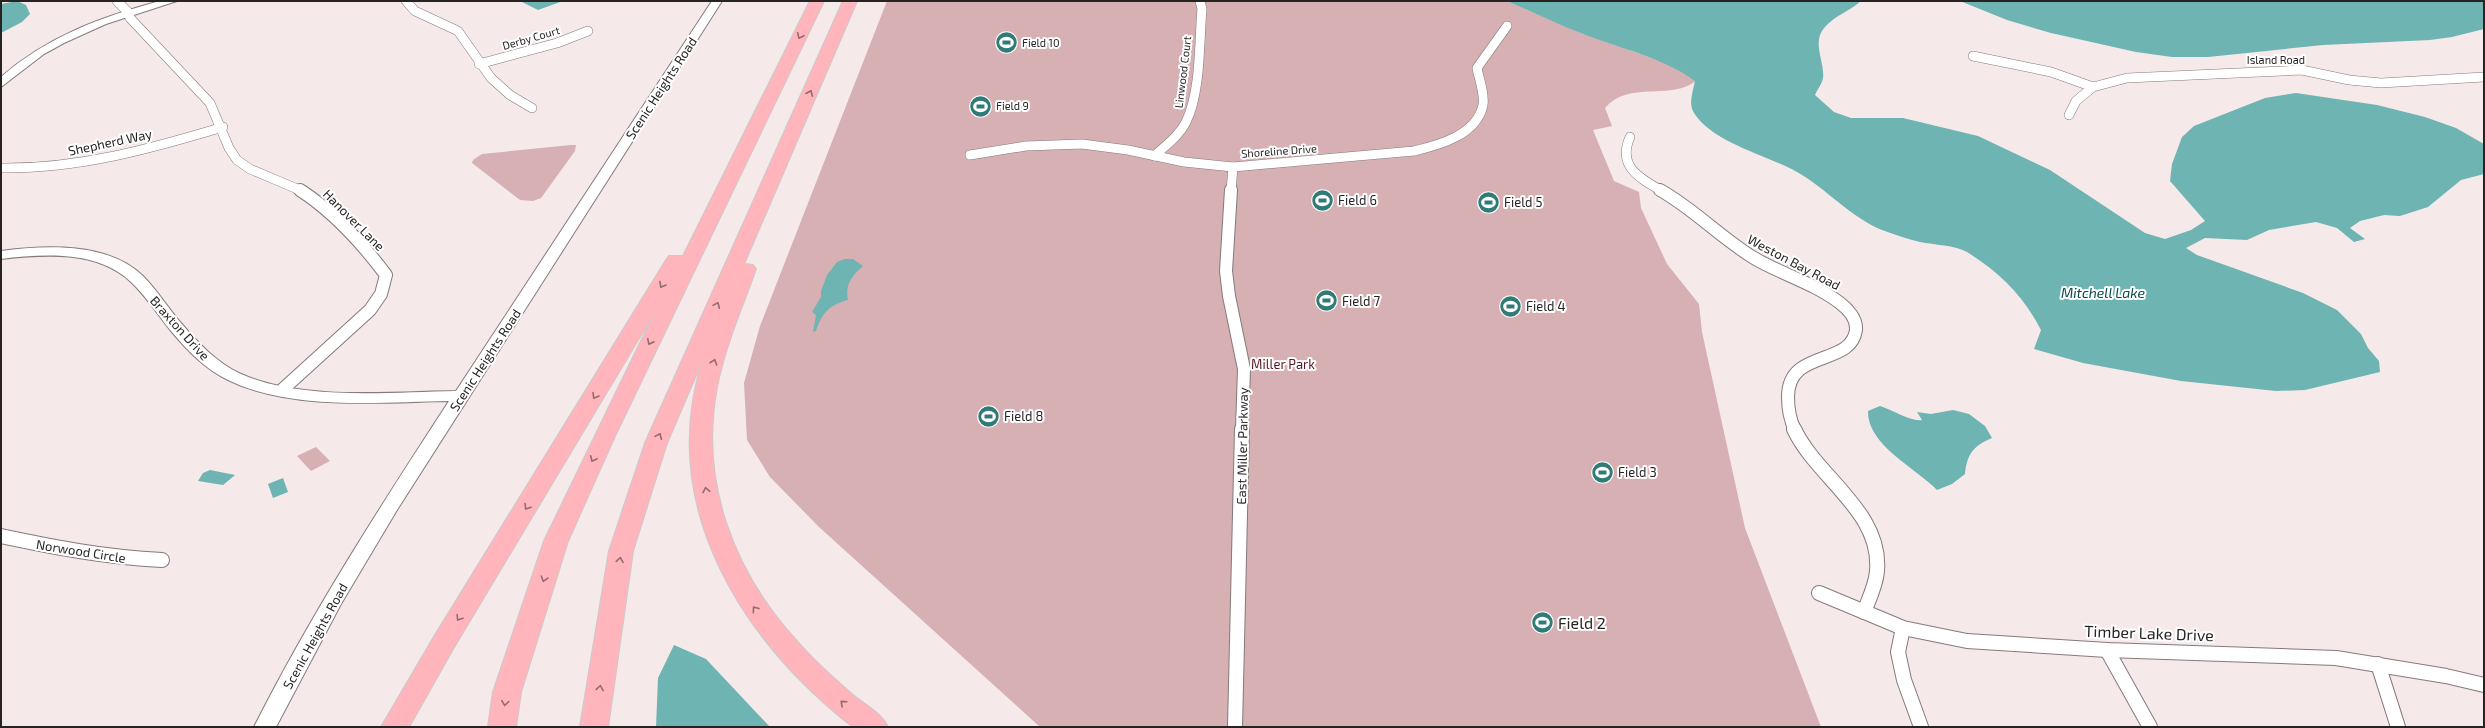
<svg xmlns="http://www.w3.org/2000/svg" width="2485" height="728" viewBox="0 0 2485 728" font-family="'Exo 2',sans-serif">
<rect width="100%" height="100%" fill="#f6e9ea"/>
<g fill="#d6b0b2">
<path d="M887,1H1507L1583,34L1666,63L1696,81C1670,101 1629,80 1605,108L1612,126L1593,130L1614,181L1639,192L1641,208L1667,264L1699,304L1702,332L1745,528L1821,727H1040L819,527L770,477L747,440L744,383L760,326Z"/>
<path d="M571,145H576L575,151L541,198L533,201L520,200L472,163L473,160L482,154Z"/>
<path d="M316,447L330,461L311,471L297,456Z"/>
</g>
<g fill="#6eb4b2">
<path d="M17,1L26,5L30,14L22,22L1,33V4Z"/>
<path d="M520,1H563L538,10Z"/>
<path d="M1507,1H1861C1850,11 1834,16 1825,27C1811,42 1825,62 1823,78C1822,84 1817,90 1815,95L1834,112L1851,118H1903L1978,136L2050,170L2145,233L2165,239L2191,230L2205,221L2170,181L2172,164L2182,137L2194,126L2265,98L2296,93L2377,105L2425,117L2456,128L2484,144V174L2461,180L2428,207L2400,216L2384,215L2360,221L2350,228L2365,239L2354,242L2337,228L2316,222L2269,230L2247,240L2205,238L2186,248L2197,255L2303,293L2337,310L2361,334L2368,348L2379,361L2380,372L2305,390L2276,391L2181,381L2083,363L2034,349L2041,330C2023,295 2000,273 1967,252C1955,245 1934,245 1920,242C1907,239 1894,234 1882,230C1850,217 1827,189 1797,172C1767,155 1713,143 1694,113C1688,104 1693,91 1695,81C1662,57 1621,49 1583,34C1557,24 1532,12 1507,1Z"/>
<path d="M1960,1H2484V29L2452,37L2430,40L2323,45L2208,57H2172L2136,52L2051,33L2007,20Z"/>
<path d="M845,259H853L863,266C852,276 845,284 848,300C829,305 822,313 816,331L813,332L816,315L812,312L821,297V291L827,275L837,262Z"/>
<path d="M1880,406C1893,410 1911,422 1922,420L1917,412L1931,414L1953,410L1969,414L1985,426L1992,438C1973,446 1967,454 1965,474L1952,484L1937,490C1916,468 1867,445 1868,411Z"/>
<path d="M210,470L235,475L223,485L198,481L203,473Z"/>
<path d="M283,478L288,492L273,498L268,484Z"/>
<path d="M674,645L706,659L770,727H656L658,678Z"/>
</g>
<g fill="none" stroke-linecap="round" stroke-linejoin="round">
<defs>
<g id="street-far2">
<path d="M117,1L129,13L130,18L210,103L229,148L237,160L250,169L302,191"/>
<path d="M406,1L415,11L458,31L491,78L510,95L532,108"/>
<path d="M1973,56L2051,72L2093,87"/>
<path d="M479,64L557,43L588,31"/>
<path d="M2069,115L2076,101L2093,87L2127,78L2302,70L2349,80L2381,83L2484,77"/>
<path d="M1630,137C1617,166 1639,178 1662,191"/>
<path d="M970,155L1026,146L1082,144L1128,150L1184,162L1233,167L1414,151C1439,145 1477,135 1483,105C1485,94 1479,79 1477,68L1507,26"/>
<path d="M1154,156C1165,146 1179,136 1186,122C1201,92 1199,42 1202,9L1200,1"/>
<path d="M1,168C78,169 150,149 223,127"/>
<path d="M1231,191L1233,167"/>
</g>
<g id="street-far1">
<path d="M1231,190L1226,271L1229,296L1244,369L1242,430"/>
<path d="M1660,190C1694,209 1721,238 1754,258C1781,274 1814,283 1840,303C1848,309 1857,319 1856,330C1851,367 1788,348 1788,397C1788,408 1790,420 1795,430"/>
<path d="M282,390L370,310L381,294L386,275C362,243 334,212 300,190"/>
</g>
<g id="street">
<path d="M1794,429C1817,478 1882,511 1877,571C1876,585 1869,599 1864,612"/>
<path d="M1,536C58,548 104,557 162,560"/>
<path d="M1819,593L1903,628L1967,641L2107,650L2336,658L2446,676L2484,685"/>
<path d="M1903,628L1898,652L1904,680L1921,727"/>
<path d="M2107,650L2150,727"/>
<path d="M2378,664L2398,727"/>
<path d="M1235,727L1242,429"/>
</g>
<g id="secondary">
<path d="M160,1H177L106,24L64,43L44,54L1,87V77C48,36 101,17 160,1Z"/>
<path d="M712,1H722L397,510L341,604L276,727H254C311,614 380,507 449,401C381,402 291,411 228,380C205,369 187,350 171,331C158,315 146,296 131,282C97,250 44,254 1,259V251C46,245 108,242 143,276C157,290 168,308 181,323C198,343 217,363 241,374C302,401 390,392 456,391Z"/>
</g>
<g id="highway">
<path d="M810,1H824L615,436L568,541L521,692L516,727H488L493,692L544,541L656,310L453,649L409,727H381L435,635L666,260L669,256H683Z"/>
<path d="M843,1H857L744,264L753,265L756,269C742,308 725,346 717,387C699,481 733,571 796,640C813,660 833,678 853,695C865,705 881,713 888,727H853C741,639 656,505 703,359L667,443L633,551L608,727H580L609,551L645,443Z"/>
</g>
</defs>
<use href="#street-far2" stroke="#857a7b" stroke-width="10"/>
<use href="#street-far1" stroke="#857a7b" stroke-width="14"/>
<use href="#street" stroke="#857a7b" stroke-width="16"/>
<use href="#secondary" stroke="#857a7b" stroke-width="2"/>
<use href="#highway" stroke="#cbcaca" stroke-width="2"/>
<use href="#street-far2" stroke="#fff" stroke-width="9"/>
<use href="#street-far1" stroke="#fff" stroke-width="12"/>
<use href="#street" stroke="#fff" stroke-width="14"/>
<use href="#secondary" fill="#fff" fill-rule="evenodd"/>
<use href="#highway" fill="#ffb5bb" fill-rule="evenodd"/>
</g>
<defs><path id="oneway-chevron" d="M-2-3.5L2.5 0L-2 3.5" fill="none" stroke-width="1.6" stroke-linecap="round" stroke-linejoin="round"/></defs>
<g stroke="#936c6f">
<use href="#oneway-chevron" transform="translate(800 36) rotate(115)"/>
<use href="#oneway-chevron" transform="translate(810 93) rotate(-67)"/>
<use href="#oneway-chevron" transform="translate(662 285) rotate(121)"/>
<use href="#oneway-chevron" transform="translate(717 305) rotate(-66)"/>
<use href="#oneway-chevron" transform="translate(650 342) rotate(116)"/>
<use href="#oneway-chevron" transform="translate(714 362) rotate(-71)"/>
<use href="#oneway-chevron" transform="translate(595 396) rotate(121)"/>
<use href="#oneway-chevron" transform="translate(659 436) rotate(-66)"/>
<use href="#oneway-chevron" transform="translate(593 459) rotate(115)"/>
<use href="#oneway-chevron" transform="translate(706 490) rotate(-101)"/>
<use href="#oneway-chevron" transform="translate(527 507) rotate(122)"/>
<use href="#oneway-chevron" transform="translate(620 560) rotate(-81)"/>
<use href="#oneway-chevron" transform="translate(544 579) rotate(108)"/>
<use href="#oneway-chevron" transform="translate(755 609) rotate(-126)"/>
<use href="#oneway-chevron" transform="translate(459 618) rotate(122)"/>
<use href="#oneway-chevron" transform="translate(600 688) rotate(-81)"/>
<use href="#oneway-chevron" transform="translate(505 703) rotate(98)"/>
<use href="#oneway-chevron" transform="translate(843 703) rotate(-138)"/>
</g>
<defs>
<symbol id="stadium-disc" viewBox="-11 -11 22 22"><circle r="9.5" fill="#307a78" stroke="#fff"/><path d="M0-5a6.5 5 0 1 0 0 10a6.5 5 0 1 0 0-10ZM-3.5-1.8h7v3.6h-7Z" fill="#fff"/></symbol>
</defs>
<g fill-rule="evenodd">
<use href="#stadium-disc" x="994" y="30" width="25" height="25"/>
<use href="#stadium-disc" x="968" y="94" width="25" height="25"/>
<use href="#stadium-disc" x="1310" y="188" width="25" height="25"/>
<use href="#stadium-disc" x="1476" y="190" width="25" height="25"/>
<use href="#stadium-disc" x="1314" y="288" width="25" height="25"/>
<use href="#stadium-disc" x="1498" y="294" width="25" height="25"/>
<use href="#stadium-disc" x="976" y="404" width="25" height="25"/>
<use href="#stadium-disc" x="1590" y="460" width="25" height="25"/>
<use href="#stadium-disc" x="1530" y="610" width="25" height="25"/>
</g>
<g text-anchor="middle" stroke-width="4" stroke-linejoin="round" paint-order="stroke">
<g font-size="11" fill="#272323" stroke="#fff">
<text transform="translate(531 38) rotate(-16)" y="4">Derby Court</text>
<text x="2276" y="64">Island Road</text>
<text transform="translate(1183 72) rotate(-83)" y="4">Linwood Court</text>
<text transform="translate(1279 151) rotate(-4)" y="4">Shoreline Drive</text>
</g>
<g font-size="11" fill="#272323" stroke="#fff" text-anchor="start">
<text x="1022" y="47">Field 10</text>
<text x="996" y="110">Field 9</text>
</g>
<g font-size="13" fill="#272323" stroke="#fff">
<text transform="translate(661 88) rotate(-57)" y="5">Scenic Heights Road</text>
<text transform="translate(110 142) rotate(-12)" y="5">Shepherd Way</text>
<text transform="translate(354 220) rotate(45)" y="5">Hanover Lane</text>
<text transform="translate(1794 262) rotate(28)" y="5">Weston Bay Road</text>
<text transform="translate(180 328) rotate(48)" y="5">Braxton Drive</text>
<text transform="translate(485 360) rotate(-57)" y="5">Scenic Heights Road</text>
<text transform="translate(1242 446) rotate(-89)" y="5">East Miller Parkway</text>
<text transform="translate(81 551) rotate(9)" y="5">Norwood Circle</text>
<text transform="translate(315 636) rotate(-61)" y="5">Scenic Heights Road</text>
</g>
<g font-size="13" fill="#272323" stroke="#fff" text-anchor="start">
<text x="1338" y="205">Field 6</text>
<text x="1504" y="207">Field 5</text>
<text x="1342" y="306">Field 7</text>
<text x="1526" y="311">Field 4</text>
<text x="1004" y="421">Field 8</text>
<text x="1618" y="477">Field 3</text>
</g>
<g font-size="13" fill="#5a1422" stroke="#fff">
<text x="1283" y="369">Miller Park</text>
</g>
<g font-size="14" font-style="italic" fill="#084a49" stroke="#fff">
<text x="2103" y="298">Mitchell Lake</text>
</g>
<g font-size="16" fill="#272323" stroke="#fff" text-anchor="start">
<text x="1558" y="629">Field 2</text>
</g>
<g font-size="16" fill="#272323" stroke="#fff">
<text transform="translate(2149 633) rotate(2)" y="6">Timber Lake Drive</text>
</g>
</g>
<rect width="2485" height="728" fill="none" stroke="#272323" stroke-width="4"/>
</svg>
